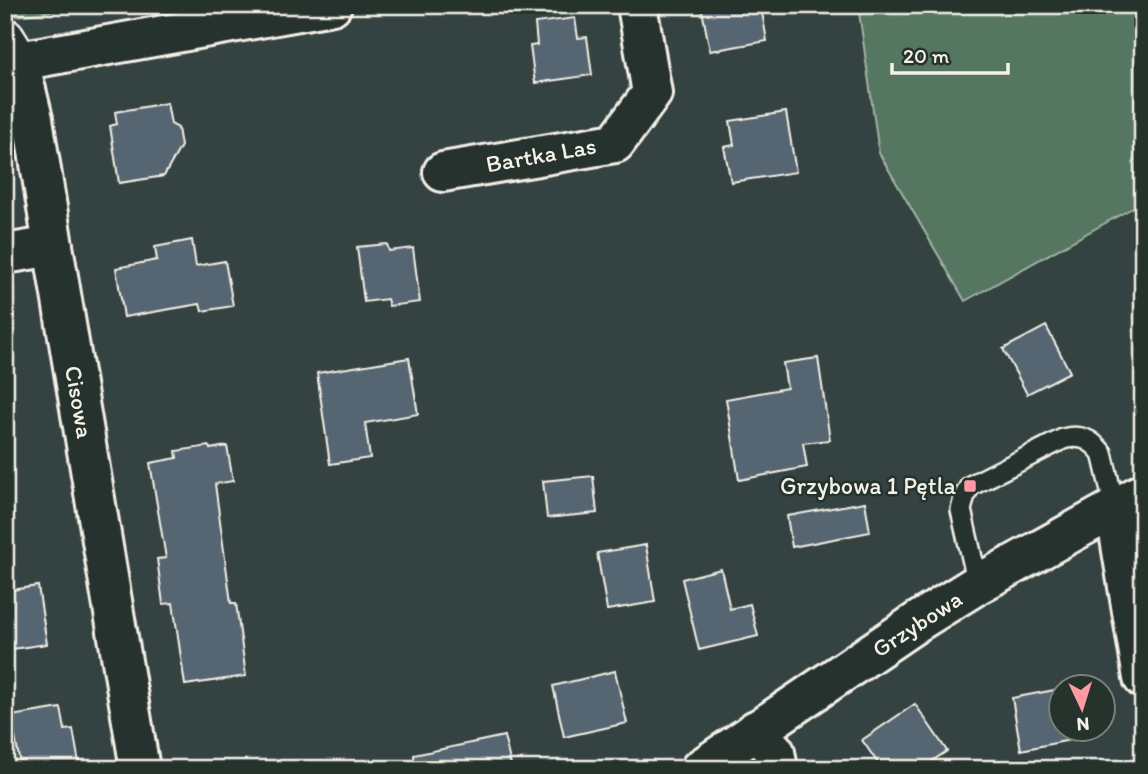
<svg xmlns="http://www.w3.org/2000/svg" width="1148" height="774" viewBox="0 0 1148 774" font-family="Itim,sans-serif">
<rect width="100%" height="100%" fill="#344241"/>
<filter id="ink" filterUnits="userSpaceOnUse"><feTurbulence type="fractalNoise" baseFrequency=".0143" numOctaves="2"/><feDisplacementMap in="SourceGraphic" scale="14" xChannelSelector="R" yChannelSelector="G"/><feConvolveMatrix kernelMatrix="1 2 1 2 8 2 1 2 1" color-interpolation-filters="sRGB"/></filter>
<g filter="url(#ink)">
<g fill="#547661" stroke="#a4b4a4" stroke-width="2">
<path d="M7,5H96L10,17Z"/>
<path d="M858,5H1143V202L965,301L879,153Z"/>
</g>
<g fill="#546571" stroke="#f4f1e8" stroke-width="2">
<path d="M701,5H759L760,12H762L767,41L710,51Z"/>
<path d="M575,18L578,38L587,37L592,75L535,83L530,46L537,45L535,23Z"/>
<path d="M167,103L171,124L178,128L181,146L164,176L119,183L110,126L117,124L115,112Z"/>
<path d="M786,112L796,172L731,182L724,147L734,145L730,121Z"/>
<path d="M192,240L196,266L225,261L233,306L202,311L200,304L124,317L116,268L157,260L155,247Z"/>
<path d="M387,244L389,251L413,248L420,302L389,306L387,299L364,302L357,247Z"/>
<path d="M1046,326L1070,372L1027,394L1003,349Z"/>
<path d="M409,358L418,414L365,423L370,458L330,464L317,373Z"/>
<path d="M818,358L830,440L803,443L807,467L739,480L726,399L787,388L783,363Z"/>
<path d="M209,446L210,449L227,446L233,481L215,484L231,603H236L246,676L185,685L173,603L163,604L157,559L166,558L150,463L177,458L176,451Z"/>
<path d="M593,476L597,513L547,518L543,481Z"/>
<path d="M865,502L870,532L792,547L787,516Z"/>
<path d="M646,545L655,602L607,610L597,553Z"/>
<path d="M721,569L730,609L750,604L758,636L699,650L682,579Z"/>
<path d="M38,586L47,644L5,650V591Z"/>
<path d="M615,671L627,723L564,737L553,686Z"/>
<path d="M1060,689V729H1094L1095,735L1021,750L1012,698Z"/>
<path d="M915,704L947,751L920,769H882L862,740Z"/>
<path d="M61,708L65,730L73,729L80,769H21L11,716Z"/>
<path d="M504,736L512,769H415L414,755Z"/>
</g>
<g fill="none" stroke-linecap="round" stroke-linejoin="round">
<defs>
<path id="service" d="M978,584L961,510L965,495L970,486L1063,439C1080,434 1091,439 1102,453L1115,508"/>
<g id="minor">
<path d="M5,38L19,61L33,119L53,246L140,769"/>
<path d="M19,61L332,5"/>
<path d="M443,172L615,143L652,93L637,5"/>
<path d="M5,254L53,246"/>
<path d="M1115,508L1143,678"/>
<path d="M756,730L775,752L778,769"/>
<path d="M700,769L917,622L978,584L1143,493"/>
</g>
</defs>
<use href="#service" stroke="#f4f1e8" stroke-width="24"/>
<use href="#minor" stroke="#f4f1e8" stroke-width="44"/>
<use href="#service" stroke="#26332d" stroke-width="19"/>
<use href="#minor" stroke="#26332d" stroke-width="38"/>
</g>
</g>
<rect fill="#ff9aa2" stroke="#26332d" stroke-width="2.5" x="963" y="479" width="14" height="14" rx="3.5"/>
<g text-anchor="middle" stroke-width="5" stroke-linejoin="round" paint-order="stroke">
<g font-size="24" fill="#f4f1e8" stroke="#26332d">
<text transform="translate(541 155) rotate(-10)" y="8">Bartka Las</text>
<text transform="translate(79 402) rotate(80)" y="8">Cisowa</text>
<text transform="translate(917 624) rotate(-33)" y="8">Grzybowa</text>
</g>
<g font-size="24" fill="#f4f1e8" stroke="#26332d" text-anchor="end">
<text x="956" y="494">Grzybowa 1 Pętla</text>
</g>
</g>
<rect width="1148" height="774" fill="none" stroke="#26332d" stroke-width="28"/>
<rect x="14" y="14" width="1120" height="746" fill="none" stroke="#f4f1e8" stroke-width="2.5" filter="url(#ink)"/>
<g transform="translate(1082 708) rotate(176)"><circle r="33" fill="#26332d" stroke="#787f78" stroke-width="2"/>
<path d="M0-5L12 26L0 18L-12 26Z" fill="#ff9aa2"/>
<text y="-10" font-size="19" font-weight="bold" text-anchor="middle" fill="#f4f1e8">N</text>
</g>
<path d="M892 63v10h116v-10" fill="none" stroke="#f4f1e8" stroke-width="3.5"/>
<text x="903" y="63" font-size="21" fill="#f4f1e8" stroke="#26332d" stroke-width="5" paint-order="stroke">20 m</text>
</svg>
